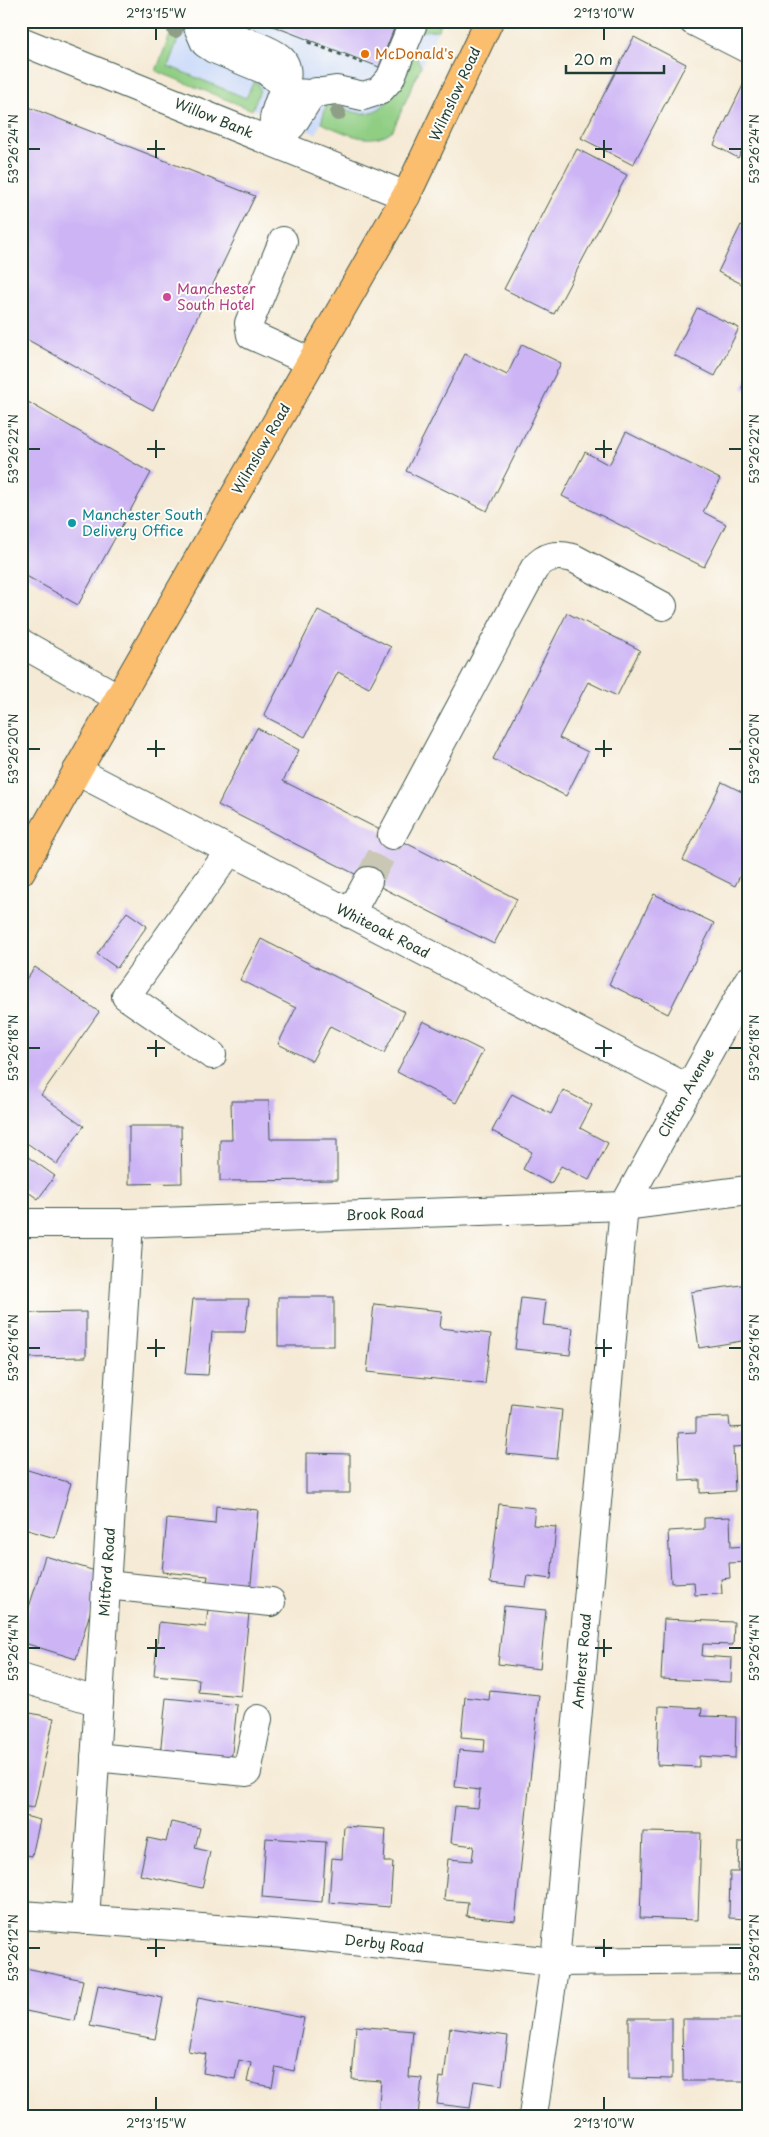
<svg xmlns="http://www.w3.org/2000/svg" width="769" height="2137" viewBox="0 0 769 2137" font-family="'Playpen Sans',sans-serif">
<rect width="100%" height="100%" fill="#fdfcf7"/>
<filter id="ink" filterUnits="userSpaceOnUse"><feTurbulence type="fractalNoise" baseFrequency=".02" numOctaves="2"/><feDisplacementMap in="SourceGraphic" scale="10" xChannelSelector="R" yChannelSelector="G"/><feConvolveMatrix kernelMatrix="1 2 1 2 8 2 1 2 1" color-interpolation-filters="sRGB"/></filter>
<filter id="wash" filterUnits="userSpaceOnUse"><feTurbulence type="fractalNoise" baseFrequency=".0096" numOctaves="4" result="noise"/><feDisplacementMap in="SourceGraphic" scale="20" xChannelSelector="R" yChannelSelector="G"/><feGaussianBlur stdDeviation="1.12" result="paint"/><feColorMatrix in="noise" values="0 0 0 0 0 0 0 0 0 0 0 0 0 0 0 0 0 1.4 0 .05"/><feComposite in="paint" operator="in"/></filter>
<g filter="url(#wash)">
<rect width="100%" height="100%" fill="#f5ead5"/>
<path fill="#ccdbf9" d="M175,21H442L393,130L386,136L369,139L359,138L321,123L316,134L156,71Z"/>
<g fill="#90ce84" stroke="#58865c">
<path d="M175,21H185L168,66L246,98L254,81L258,83L260,90L252,110L156,71Z"/>
<path d="M424,21H442L438,30L421,31Z"/>
<path d="M414,52L421,66L393,130C370,148 344,132 321,123L326,106L329,104C339,105 349,112 359,113C391,117 402,75 414,52Z"/>
</g>
<g id="blocks">
<g fill="#cdb5f5">
<path d="M260,21H397L379,67Z"/>
<path d="M634,37L686,64L633,165L581,138Z"/>
<path d="M746,79L748,139L738,158L714,145Z"/>
<path d="M21,104L255,196L153,410L21,336Z"/>
<path d="M577,149L627,175L554,314L504,289Z"/>
<path d="M741,225L748,228V287L718,272Z"/>
<path d="M697,308L739,328L715,376L674,355Z"/>
<path d="M522,344L561,363L487,511L406,471L465,354L507,375Z"/>
<path d="M748,375V391L742,388Z"/>
<path d="M28,402L151,473L78,605L21,573V415Z"/>
<path d="M626,432L720,479L703,512L726,524L704,567L562,496L585,452L609,465Z"/>
<path d="M318,610L391,647L369,688L338,672L305,737L264,716Z"/>
<path d="M567,613L640,650L617,696L588,682L559,738L588,752L566,796L493,759Z"/>
<path d="M257,728L299,750L283,781L517,899L494,944L218,805Z"/>
<path d="M748,730V746L742,743Z"/>
<path d="M722,782L748,795V859L735,886L683,860Z"/>
<path d="M654,894L714,923L668,1014L609,984Z"/>
<path d="M127,912L147,926L117,968L97,954Z"/>
<path d="M261,939L405,1012L384,1053L330,1026L312,1061L278,1044L296,1008L240,980Z"/>
<path d="M35,967L99,1012L41,1095L84,1126L57,1164L21,1139V986Z"/>
<path d="M423,1021L483,1051L456,1103L397,1072Z"/>
<path d="M563,1090L592,1105L580,1128L608,1143L589,1180L561,1166L551,1184L523,1169L532,1152L492,1131L512,1094L551,1114Z"/>
<path d="M231,1101H269L270,1139H337V1180L220,1181V1140H232Z"/>
<path d="M129,1126H181L182,1183L129,1184Z"/>
<path d="M21,1152L55,1176L38,1199L21,1187Z"/>
<path d="M748,1284V1340L699,1348L691,1292Z"/>
<rect x="278" y="1297" width="56" height="49"/>
<path d="M521,1298L546,1301L543,1325L573,1328L570,1355L515,1349Z"/>
<path d="M193,1299H249L245,1332H212L208,1375L185,1374Z"/>
<path d="M374,1304L442,1311L440,1328L491,1334L485,1384L367,1372Z"/>
<path d="M86,1312V1357L21,1358V1313Z"/>
<path d="M512,1404L562,1410L557,1459L506,1454Z"/>
<path d="M729,1417L730,1428L748,1427V1446L733,1447L735,1491L700,1493V1480L680,1481L678,1433L696,1432V1418Z"/>
<path d="M306,1453L350,1454V1493H306Z"/>
<path d="M21,1468L71,1483L55,1538L21,1528Z"/>
<path d="M499,1504L535,1508L533,1525L556,1527L551,1579L528,1576L526,1587L490,1583Z"/>
<path d="M216,1506L258,1510L250,1593L206,1589L208,1576L162,1572L167,1519L215,1524Z"/>
<path d="M730,1517L731,1547L748,1546V1562L729,1563L730,1578L721,1579L722,1594L695,1595L694,1582L671,1583L668,1531L704,1529V1518Z"/>
<path d="M45,1556L102,1573L76,1659L21,1642V1633Z"/>
<path d="M504,1606L546,1610L540,1669L498,1664Z"/>
<path d="M208,1609L249,1613L241,1696L198,1692L199,1679L154,1675L159,1622L206,1627Z"/>
<path d="M664,1619L734,1622L733,1645L703,1644L702,1656L732,1658L731,1682L661,1679Z"/>
<path d="M490,1690L539,1695L515,1921L466,1916L468,1902L444,1900L448,1859L472,1861L474,1846L451,1843L455,1806L478,1808L480,1790L455,1787L459,1750L484,1752L485,1739L461,1737L465,1697L489,1700Z"/>
<path d="M166,1698L237,1705L231,1762L160,1755Z"/>
<path d="M659,1706L702,1708L701,1716L736,1717L735,1758L699,1756V1767L657,1765Z"/>
<path d="M21,1711L54,1718L34,1808L21,1806Z"/>
<path d="M21,1815L40,1820L32,1856L21,1854Z"/>
<path d="M171,1822L200,1828L195,1848L210,1852L202,1888L140,1875L148,1838L166,1842Z"/>
<path d="M344,1826L386,1829L384,1862H393L390,1907L329,1902L332,1858L342,1859Z"/>
<path d="M643,1832L701,1833L698,1920L640,1918Z"/>
<path d="M266,1838L326,1842L322,1902L262,1897Z"/>
<path d="M739,1842H748V1919L729,1918L730,1872H738Z"/>
<path d="M21,1967L83,1980L75,2021L21,2010Z"/>
<path d="M98,1985L163,1998L155,2039L90,2026Z"/>
<path d="M198,1998L304,2018L294,2071L276,2067L272,2087L247,2082L251,2063L239,2060L235,2079L203,2073L206,2054L188,2051Z"/>
<path d="M629,2018H672V2079L629,2078Z"/>
<path d="M682,2019H748V2081H683Z"/>
<path d="M356,2026L413,2031L409,2077L422,2078L418,2116L378,2115L381,2081L352,2079Z"/>
<path d="M450,2028L508,2036L502,2085L474,2081L470,2108L437,2104L440,2077L444,2078Z"/>
</g>
</g>
</g>
<g filter="url(#ink)">
<use href="#blocks" fill-opacity="0" stroke="#3f574c" stroke-width="1"/>
<g fill="none" stroke-linecap="round" stroke-linejoin="round">
<path stroke="#cac7b5" stroke-width="28" stroke-dasharray="28 14" stroke-linecap="butt" d="M368,881L392,835"/>
<defs>
<g id="minor">
<path d="M199,21L198,27L205,43L214,49L265,70L295,93L309,94L336,90L363,96L379,91L390,79L414,21"/>
<path d="M220,21L225,31L229,35C244,42 262,46 276,55C300,70 276,99 274,119C273,126 274,135 274,142"/>
<path d="M693,21L748,49"/>
<path d="M21,41L406,196"/>
<path d="M274,142L292,125L309,98L316,92"/>
<path d="M283,241L249,323L251,335L311,362"/>
<path d="M21,643L119,698"/>
<path d="M77,771L689,1089"/>
<path d="M392,835L534,569C545,555 557,554 573,558L663,606"/>
<path d="M350,914L368,881"/>
<path d="M212,1055L126,996L229,852"/>
<path d="M21,1223H129L624,1206L748,1190"/>
<path d="M106,1585L271,1602"/>
<path d="M21,1678L99,1702"/>
<path d="M95,1757L247,1772L258,1719"/>
<path d="M21,1915L285,1934L555,1962L748,1960"/>
<path d="M85,1920L129,1223"/>
<path d="M533,2116L555,1962L624,1206L748,981"/>
</g>
<path id="major" d="M21,871L77,771L406,196L489,21"/>
</defs>
<use href="#minor" stroke="#3f574c" stroke-width="30"/>
<use href="#major" stroke="#3f574c" stroke-width="30"/>
<path stroke="#3f574c" stroke-width="3" stroke-dasharray="4 4" stroke-linecap="butt" d="M308,42L363,63"/>
<use href="#minor" stroke="#fff" stroke-width="28"/>
<use href="#major" stroke="#fbbd6e" stroke-width="28"/>
</g>
<g fill="#8f9f87">
<circle cx="175" cy="30" r="8"/>
<circle cx="338" cy="113" r="8"/>
</g>
</g>
<path fill="none" stroke="#1f3d34" stroke-width="2" d="M156,28V40M604,28V40M156,140V158M604,140V158M28,149H40M147,149H165M595,149H612M729,149H742M156,440V458M604,440V458M28,449H40M147,449H165M595,449H612M729,449H742M156,740V757M604,740V757M28,749H40M147,749H165M595,749H612M729,749H742M156,1040V1057M604,1040V1057M28,1048H40M147,1048H165M595,1048H612M729,1048H742M156,1339V1357M604,1339V1357M28,1348H40M147,1348H165M595,1348H612M729,1348H742M156,1639V1657M604,1639V1657M28,1648H40M147,1648H165M595,1648H612M729,1648H742M156,1939V1957M604,1939V1957M28,1948H40M147,1948H165M595,1948H612M729,1948H742M156,2097V2110M604,2097V2110"/>
<circle fill="#e8710a" stroke="#fdfcf7" stroke-width="2" cx="365" cy="54" r="5"/>
<circle fill="#d1479c" stroke="#fdfcf7" stroke-width="2" cx="167" cy="297" r="5"/>
<circle fill="#0f9aa8" stroke="#fdfcf7" stroke-width="2" cx="72" cy="523" r="5"/>
<g text-anchor="middle" stroke-width="4" stroke-linejoin="round" paint-order="stroke">
<g font-size="14" fill="#c56008" stroke="#fdfcf7" text-anchor="start">
<text x="375" y="59">McDonald's</text>
</g>
<g font-size="14" fill="#1f3d34" stroke="#fdfcf7">
<text transform="translate(455 94) rotate(-65)" y="5">Wilmslow Road</text>
<text transform="translate(214 118) rotate(22)" y="5">Willow Bank</text>
<text transform="translate(261 449) rotate(-60)" y="5">Wilmslow Road</text>
<text transform="translate(383 931) rotate(27)" y="5">Whiteoak Road</text>
<text transform="translate(686 1093) rotate(-61)" y="5">Clifton Avenue</text>
<text transform="translate(385 1214) rotate(-2)" y="5">Brook Road</text>
<text transform="translate(107 1572) rotate(-86)" y="5">Mitford Road</text>
<text transform="translate(582 1661) rotate(-85)" y="5">Amherst Road</text>
<text transform="translate(384 1944) rotate(6)" y="5">Derby Road</text>
</g>
<g font-size="14" fill="#b23c85" stroke="#fdfcf7" text-anchor="start">
<text x="177" y="294">Manchester<tspan x="177" dy="16">South Hotel</tspan></text>
</g>
<g font-size="14" fill="#0d838f" stroke="#fdfcf7" text-anchor="start">
<text x="82" y="520">Manchester South<tspan x="82" dy="16">Delivery Office</tspan></text>
</g>
</g>
<rect width="769" height="2137" fill="none" stroke="#fdfcf7" stroke-width="55"/>
<path d="M566 65v8h98v-8" fill="none" stroke="#1f3d34" stroke-width="2.5"/>
<text x="574" y="65" font-size="15" fill="#1f3d34" stroke="#fdfcf7" stroke-width="4" paint-order="stroke">20 m</text>
<rect x="28" y="28" width="714" height="2082" fill="none" stroke="#1f3d34" stroke-width="2"/>
<g font-size="12" text-anchor="middle" fill="#1f3d34">
<text x="156" y="18">2°13'15"W</text>
<text x="604" y="18">2°13'10"W</text>
<text transform="translate(14 149) rotate(-90)" y="4">53°26'24"N</text>
<text transform="translate(755 149) rotate(-90)" y="4">53°26'24"N</text>
<text transform="translate(14 449) rotate(-90)" y="4">53°26'22"N</text>
<text transform="translate(755 449) rotate(-90)" y="4">53°26'22"N</text>
<text transform="translate(14 749) rotate(-90)" y="4">53°26'20"N</text>
<text transform="translate(755 749) rotate(-90)" y="4">53°26'20"N</text>
<text transform="translate(14 1048) rotate(-90)" y="4">53°26'18"N</text>
<text transform="translate(755 1048) rotate(-90)" y="4">53°26'18"N</text>
<text transform="translate(14 1348) rotate(-90)" y="4">53°26'16"N</text>
<text transform="translate(755 1348) rotate(-90)" y="4">53°26'16"N</text>
<text transform="translate(14 1648) rotate(-90)" y="4">53°26'14"N</text>
<text transform="translate(755 1648) rotate(-90)" y="4">53°26'14"N</text>
<text transform="translate(14 1948) rotate(-90)" y="4">53°26'12"N</text>
<text transform="translate(755 1948) rotate(-90)" y="4">53°26'12"N</text>
<text x="156" y="2128">2°13'15"W</text>
<text x="604" y="2128">2°13'10"W</text>
</g>
</svg>
